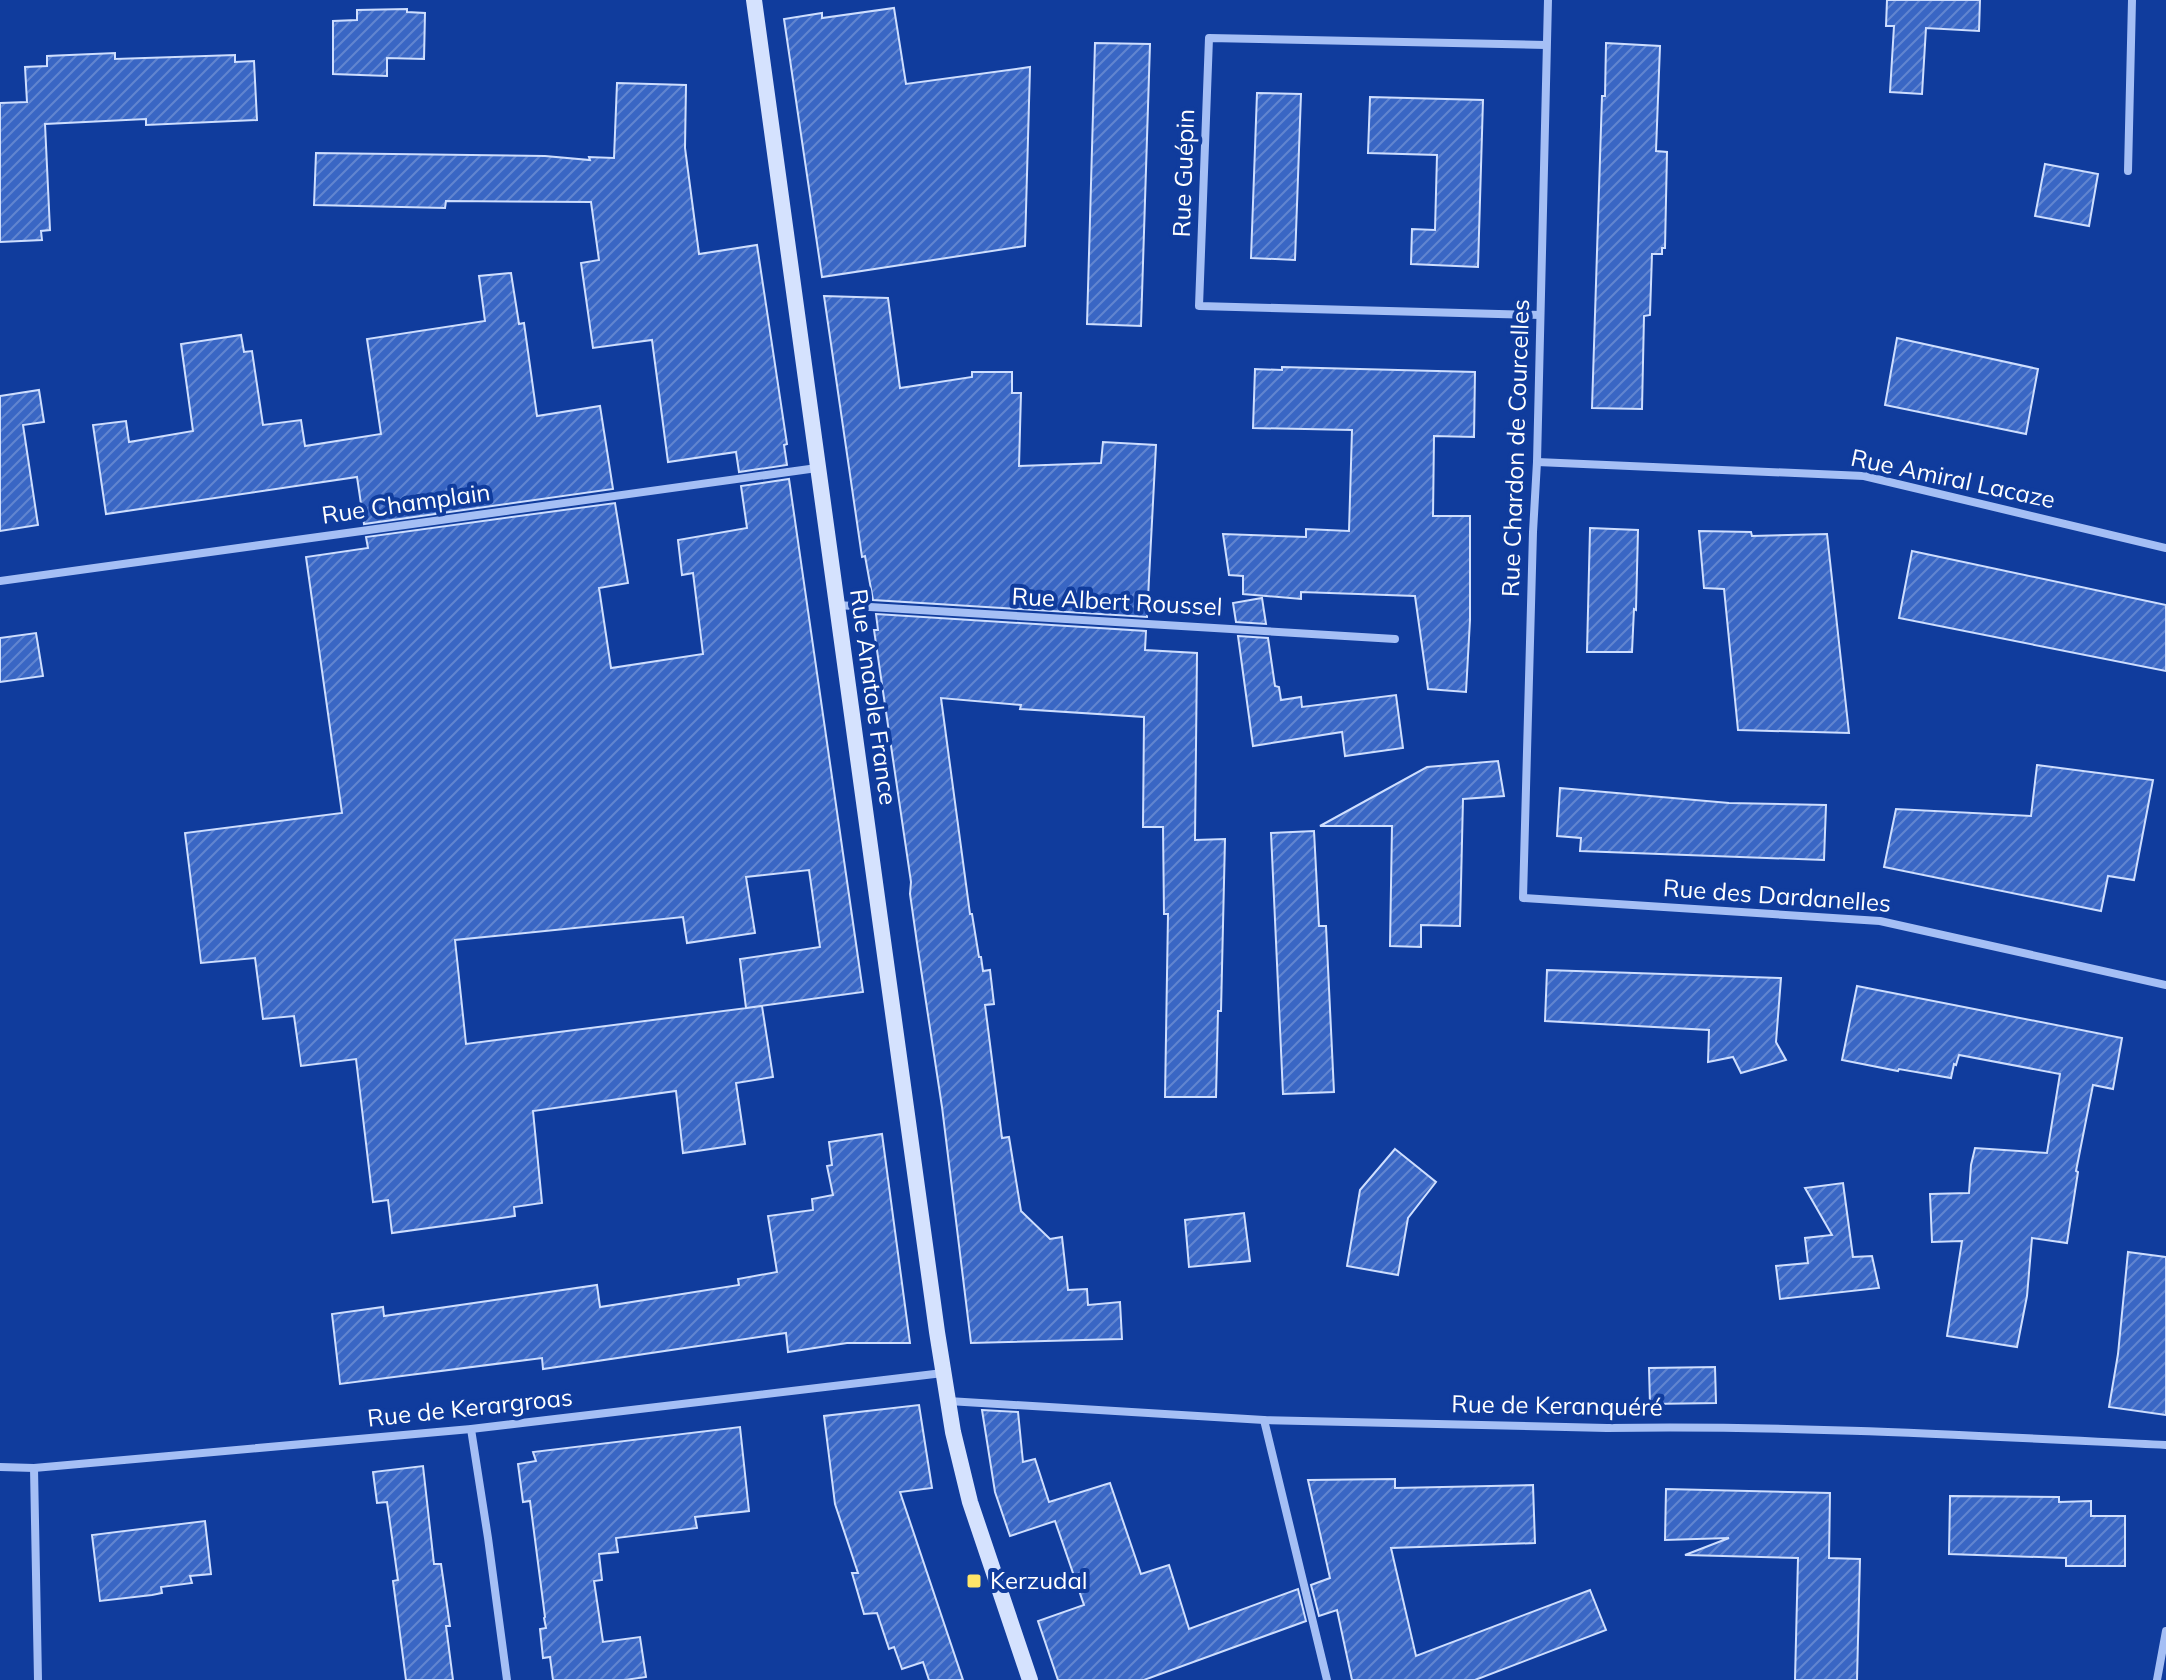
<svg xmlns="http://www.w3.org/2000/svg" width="2166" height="1680" viewBox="0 0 2166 1680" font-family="Mulish,sans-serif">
<defs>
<pattern id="building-hatch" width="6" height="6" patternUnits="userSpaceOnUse" patternTransform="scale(2)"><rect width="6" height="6" fill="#3966c4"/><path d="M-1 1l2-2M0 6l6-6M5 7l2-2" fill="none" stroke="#6185d0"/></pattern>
</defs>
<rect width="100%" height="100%" fill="#103c9d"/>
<g fill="url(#building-hatch)" stroke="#cedefe" stroke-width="2">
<path d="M1887,0H1980L1979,31L1926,28L1922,94L1890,92L1894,26H1886Z"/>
<path d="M894,8L906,84L1030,67L1025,246L822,277L784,19L822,13V18Z"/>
<path d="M407,9V12L425,13L424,59L387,58V76L333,74V21L357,20V10Z"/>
<path d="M1095,43L1150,44L1141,326L1087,324Z"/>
<path d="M1606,43L1660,46L1656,151L1667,152L1665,248H1662V254H1652L1650,315L1644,316L1642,409L1592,408L1602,96H1605Z"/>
<path d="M115,53V59L235,55V62L254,61L257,120L146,125V119L45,124L50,230L41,231L42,240L0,242V103L27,102L25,67L47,66V56Z"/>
<path d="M617,83L686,85L685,148L699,254L757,245L787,444L784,445L787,465L739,472L736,452L668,462L652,340L593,348L581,263L599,260L591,202L446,201L445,208L314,205L316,153L545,156L590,160L589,157L614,158Z"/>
<path d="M1257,93L1301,94L1295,260L1251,258Z"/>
<path d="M1370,97L1483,100L1478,267L1411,264L1412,229L1435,230L1437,155L1368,153Z"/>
<path d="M2045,164L2098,174L2089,226L2035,216Z"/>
<path d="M511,273L519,324L524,323L537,416L600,406L613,489L364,524L357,477L106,514L93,425L126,421L129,442L193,431L181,344L241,335L244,352L252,351L263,425L301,420L305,446L381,434L367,339L485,321L479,276Z"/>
<path d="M824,296L888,298L900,388L972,377V372H1012V393H1021L1019,466L1101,463L1103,442L1156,445L1147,617L873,600L865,556L862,557Z"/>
<path d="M1897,338L2038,369L2026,434L1885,405Z"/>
<path d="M1282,367L1475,372L1474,437L1434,436L1433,516H1470V620L1466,692L1428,689L1415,596L1301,592V599L1243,594V576L1229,575L1223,534L1306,537V529L1349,531L1352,430L1253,428L1255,369L1282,370Z"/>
<path d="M39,390L44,422L23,425L38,525L0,531V396Z"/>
<path d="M789,479L863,992L746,1008L740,959L820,947L809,870L746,877L755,933L687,943L683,917L455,940L466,1044L762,1006L773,1077L736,1083L745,1144L683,1153L676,1091L533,1111L542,1203L514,1207L515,1216L392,1233L388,1200L373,1202L356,1059L301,1066L294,1016L263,1019L255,958L201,963L185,833L342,813L306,557L368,548L366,537L615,503L628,583L599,588L611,668L703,654L693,573L682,575L678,540L747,528L741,486Z"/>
<path d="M1590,528L1638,530L1636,610L1634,609L1632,652H1587Z"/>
<path d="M1699,531L1751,532L1752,536L1827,534L1849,733L1738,730L1724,589L1704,588Z"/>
<path d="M1912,551L2166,605V671L1899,618Z"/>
<path d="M1262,598L1266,624L1236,622L1233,603Z"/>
<path d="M876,614L1146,631L1145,650L1197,653L1195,840L1225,839L1221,1011H1218L1216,1097H1165L1168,914H1164L1163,827H1143L1144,717L1020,709L1021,705L941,698L970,914H972L979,957H981L983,971L990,970L994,1004L985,1005L1002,1138L1009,1137L1021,1211L1050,1239L1062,1237L1068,1290L1087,1289L1088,1305L1120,1302L1122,1339L971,1343L942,1107L917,943L910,894L911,882L874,630H878Z"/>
<path d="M36,633L43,676L0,682V638Z"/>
<path d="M1238,636L1268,638L1275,686L1279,687L1281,700L1301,697L1302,707L1396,695L1403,748L1345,756L1342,732L1253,746Z"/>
<path d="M1498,761L1504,796L1463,799L1460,926L1421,925V947L1390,946L1392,826H1320L1427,767Z"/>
<path d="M2037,765L2153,780L2134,880L2108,876L2101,911L1884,867L1896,809L2031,816Z"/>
<path d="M1560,788L1729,803L1826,805L1824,860L1580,851L1581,838L1557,836Z"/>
<path d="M1314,831L1319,926H1326L1334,1092L1283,1094L1271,833Z"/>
<path d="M1547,970L1781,978L1776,1042L1786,1060L1741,1073L1733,1057L1708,1062L1709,1030L1545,1021Z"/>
<path d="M1857,986L2122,1038L2113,1089L2093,1085L2076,1171L2078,1172L2067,1243L2032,1238L2027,1296L2017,1347L1947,1336L1962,1241L1932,1242L1930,1194L1969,1193L1971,1165L1975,1148L2047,1153L2060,1074L1959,1055L1956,1065L1954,1064L1951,1078L1899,1069L1898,1071L1842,1060Z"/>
<path d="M882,1134L910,1343H847L788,1352L786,1333L543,1369L542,1358L340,1384L332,1314L383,1307L384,1316L597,1285L600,1307L739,1285L738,1279L777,1272L768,1216L813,1210L812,1199L833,1195L827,1166L832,1165L829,1142Z"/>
<path d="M1395,1149L1436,1182L1408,1218L1398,1275L1347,1266L1360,1190Z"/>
<path d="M1843,1183L1853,1257L1872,1256L1879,1288L1780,1299L1776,1266L1808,1263L1805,1238L1832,1235L1805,1188Z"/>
<path d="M1244,1213L1250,1261L1189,1267L1185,1220Z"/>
<path d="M2128,1252L2166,1257V1415L2109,1407L2118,1354Z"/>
<path d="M1715,1367L1716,1403L1650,1404L1649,1368Z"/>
<path d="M919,1405L932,1488L900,1492L963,1680H929L923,1662L902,1669L894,1647L889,1649L877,1613L864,1614L852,1573H858L835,1504L824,1416Z"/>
<path d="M982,1410L1018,1412L1023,1462L1035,1459L1049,1502L1110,1483L1141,1574L1169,1565L1189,1629L1298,1589L1306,1621L1144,1680H1058L1038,1621L1084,1605L1055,1521L1010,1536L995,1492Z"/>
<path d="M740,1427L749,1511L695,1517L697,1528L616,1538L618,1552L599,1554L602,1580L594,1581L603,1642L640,1637L646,1677L625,1680H553L550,1657L543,1658L540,1629L546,1628L544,1618L545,1617L530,1501L523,1502L518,1464L536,1461L533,1452Z"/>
<path d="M423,1466L434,1564H441L450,1626H446L453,1680H406L393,1581L398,1580L387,1502L377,1503L373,1472Z"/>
<path d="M1395,1479V1488L1533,1485L1535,1543L1391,1548L1416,1656L1590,1590L1606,1630L1475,1680H1352L1337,1610L1319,1616L1311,1585L1330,1578L1308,1480Z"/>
<path d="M1666,1489L1830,1493L1829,1558L1860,1559L1857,1680H1795L1798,1558L1685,1555L1729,1538L1665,1540Z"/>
<path d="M1950,1496L2059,1497V1502L2091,1501V1516H2125V1566H2066V1558L1949,1554Z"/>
<path d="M205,1521L211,1574L190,1576L192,1583L161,1587L162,1593L152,1595L100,1601L92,1535Z"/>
</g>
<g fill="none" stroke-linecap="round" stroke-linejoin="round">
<g stroke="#a5bff5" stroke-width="8">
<path d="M1548,0L1537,462L1533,532L1523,898L1880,921L2166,985"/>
<path d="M2128,171L2132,0"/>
<path d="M1540,315L1199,306L1209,38L1546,45"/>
<path d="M1537,462L1864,476L2166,548"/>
<path d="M0,581L817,468"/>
<path d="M837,605L1395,639"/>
<path d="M948,1401L1264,1420L1607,1428C1793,1425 1980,1436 2166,1445"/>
<path d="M1264,1420L1327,1680"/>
<path d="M471,1429L488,1538L507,1680"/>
<path d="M0,1467L34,1468L471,1429L943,1373"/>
<path d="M34,1468L38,1680"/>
<path d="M2157,1680L2166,1631"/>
</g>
<path stroke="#d5e2fe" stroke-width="16" d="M754,0L880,919L937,1332L953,1432L970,1502L1030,1680"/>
</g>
<rect fill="#ffe669" stroke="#103c9d" stroke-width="3" x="966" y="1573" width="16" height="16" rx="4"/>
<g text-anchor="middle" stroke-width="8" stroke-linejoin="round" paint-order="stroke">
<g font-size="24" fill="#fff" stroke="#103c9d">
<text transform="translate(1184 173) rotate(-88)" y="8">Rue Guépin</text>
<text transform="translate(1516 448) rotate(-88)" y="8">Rue Chardon de Courcelles</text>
<text transform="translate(1953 479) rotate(12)" y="8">Rue Amiral Lacaze</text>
<text transform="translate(406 504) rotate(-8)" y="8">Rue Champlain</text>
<text transform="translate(1117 602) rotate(3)" y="8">Rue Albert Roussel</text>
<text transform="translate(873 697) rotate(82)" y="8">Rue Anatole France</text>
<text transform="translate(1777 896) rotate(4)" y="8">Rue des Dardanelles</text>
<text transform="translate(1557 1406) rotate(1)" y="8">Rue de Keranquéré</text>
<text transform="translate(470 1408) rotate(-6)" y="8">Rue de Kerargroas</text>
</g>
<g font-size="24" fill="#fff" stroke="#103c9d" text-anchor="start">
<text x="990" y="1589">Kerzudal</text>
</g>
</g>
</svg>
